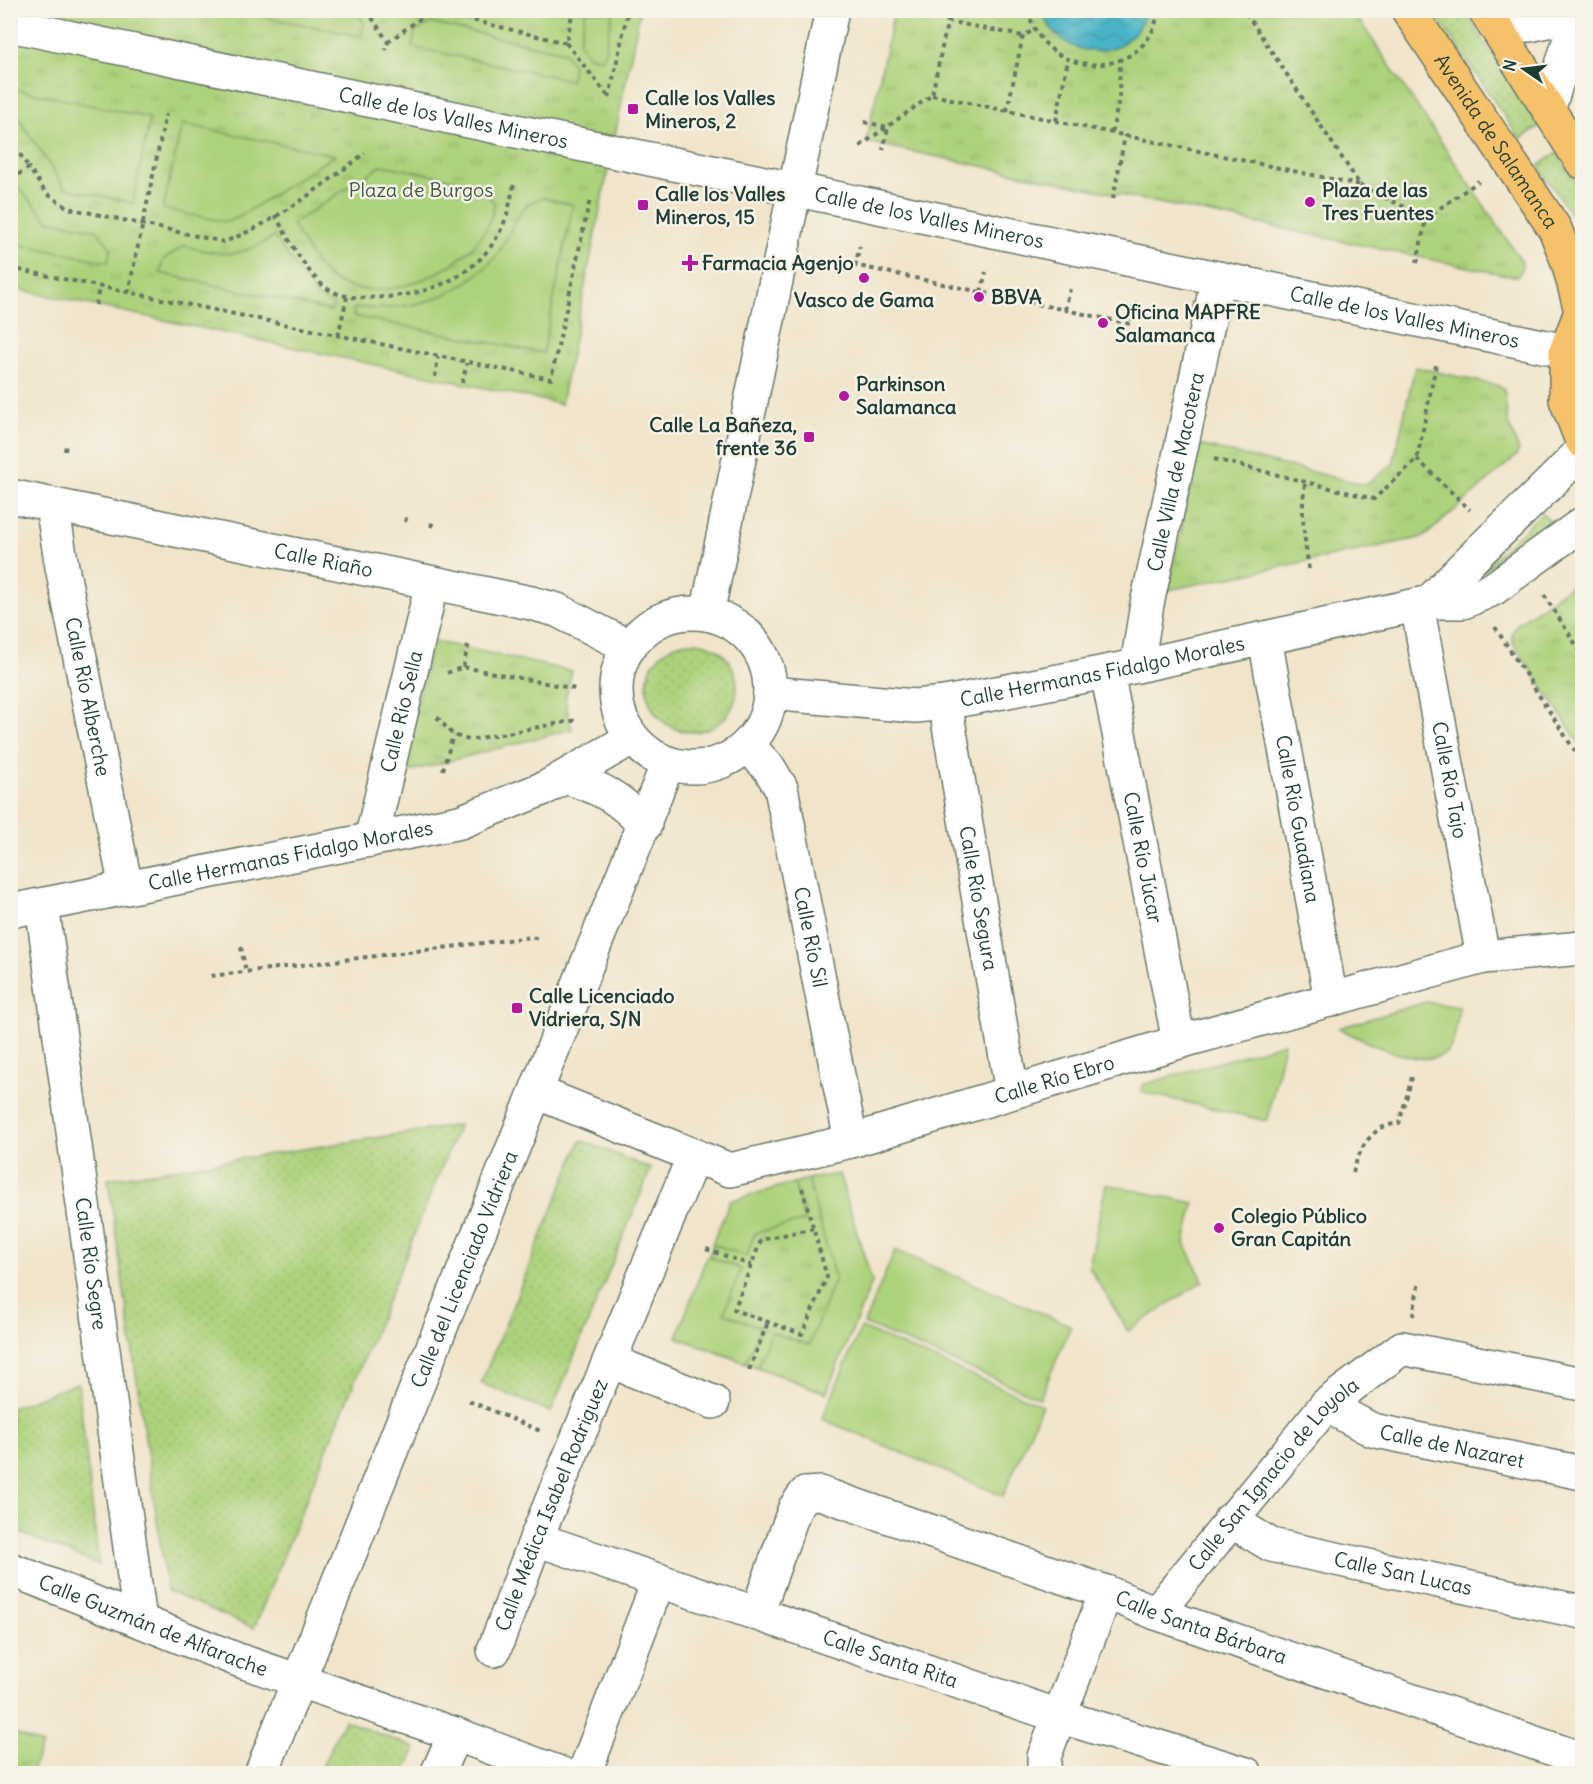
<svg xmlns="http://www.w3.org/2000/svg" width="1593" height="1784" viewBox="0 0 1593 1784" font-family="Delius,sans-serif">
<defs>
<pattern id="grass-dots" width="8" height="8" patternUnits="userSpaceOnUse" patternTransform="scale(1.5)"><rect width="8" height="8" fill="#add27c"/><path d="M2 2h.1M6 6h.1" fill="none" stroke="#94b56c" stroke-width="1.8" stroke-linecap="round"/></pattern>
<pattern id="park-tufts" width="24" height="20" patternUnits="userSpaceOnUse" patternTransform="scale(1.5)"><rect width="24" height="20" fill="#add27c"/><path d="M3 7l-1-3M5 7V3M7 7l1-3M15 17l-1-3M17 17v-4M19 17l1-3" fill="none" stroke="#94b56c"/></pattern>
<pattern id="water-waves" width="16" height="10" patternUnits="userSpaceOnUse" patternTransform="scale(1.5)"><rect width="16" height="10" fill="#4ab4c7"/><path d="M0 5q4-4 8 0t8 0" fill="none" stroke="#3d94a2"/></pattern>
</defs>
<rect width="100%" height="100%" fill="#f7f3e8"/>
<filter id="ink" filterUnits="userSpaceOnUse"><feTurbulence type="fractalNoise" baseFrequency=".0167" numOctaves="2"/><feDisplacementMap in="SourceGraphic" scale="12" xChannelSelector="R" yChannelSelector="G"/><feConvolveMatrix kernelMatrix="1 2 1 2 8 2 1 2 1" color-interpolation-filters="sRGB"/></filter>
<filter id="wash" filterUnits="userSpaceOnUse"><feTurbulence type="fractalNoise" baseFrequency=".008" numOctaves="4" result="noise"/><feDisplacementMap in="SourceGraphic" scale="24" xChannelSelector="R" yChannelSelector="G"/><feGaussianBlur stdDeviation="1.35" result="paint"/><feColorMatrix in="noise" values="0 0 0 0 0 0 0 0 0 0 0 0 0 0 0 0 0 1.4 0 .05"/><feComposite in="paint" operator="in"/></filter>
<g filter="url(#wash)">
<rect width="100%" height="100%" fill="#f1e4ca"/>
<g fill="url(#grass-dots)" stroke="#668858" stroke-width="1.5">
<path d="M1433,11H1464L1540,126L1520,139Z"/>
<path d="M1557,153L1582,193V230L1538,166Z"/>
<circle cx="692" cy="687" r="45"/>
<path d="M459,1125L254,1628L167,1591L108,1179Z"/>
<path d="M581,1140L651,1169L551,1412L481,1383Z"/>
<path d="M78,1383L99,1565L11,1529V1408Z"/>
<path d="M344,1720L415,1748L405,1773H319Z"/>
</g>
<g fill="url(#park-tufts)" stroke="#668858" stroke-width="1.5">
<path d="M11,11H640L561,404L11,288Z"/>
<path d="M894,11H1353L1522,262V269L1518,276H1511L866,142Z"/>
<path d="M1415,367L1499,386L1504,390L1508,422L1519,450L1516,456L1424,537L1168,590L1199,445L1366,485L1393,464Z"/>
<path d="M1582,578V747L1512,641V633L1517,624Z"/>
<path d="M432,641L572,671L565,699L572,729L400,774Z"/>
<path d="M839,1174L872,1282L826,1393L677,1337L730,1201L808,1179Z"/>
<path d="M11,1732L42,1745L31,1773H11Z"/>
</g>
<g fill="#add27c" stroke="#668858" stroke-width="1.5">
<path d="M235,11H355L364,23L361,36Z"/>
<path d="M586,11H613L603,59L589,56L579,42Z"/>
<path d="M431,23L564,52L573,65L571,80L412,47L415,32Z"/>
<path d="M11,88L150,118L133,203L65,188L11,107Z"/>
<path d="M182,124L335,155L239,217L227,222L163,209Z"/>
<path d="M382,165L478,184L494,203C490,264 383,311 333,280C315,269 303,241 292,224Z"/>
<path d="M17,186L48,220L96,230L111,248L108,262L11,243V190Z"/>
<path d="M543,198L573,205L543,353L353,316L354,308C409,311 453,301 493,260C511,240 514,203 543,198Z"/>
<path d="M274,237L317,297L333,304L331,311L160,273L164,259L184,246C227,256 235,259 274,237Z"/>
<path d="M1542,513L1553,524L1474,577Z"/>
<path d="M1426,1002L1459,1007C1457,1019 1456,1038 1450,1048C1431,1076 1361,1040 1339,1028Z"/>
<path d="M1284,1043L1267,1121L1141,1092L1142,1085Z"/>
<path d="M839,1174L872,1282L826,1393L757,1367L771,1332L809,1345L835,1278L808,1179Z"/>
<path d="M794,1183L805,1221L755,1233L746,1256L712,1244L730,1201Z"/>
<path d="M1106,1184L1194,1203L1185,1243L1203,1281L1128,1331L1089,1267Z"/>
<path d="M895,1250L1071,1326L1040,1398L864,1324Z"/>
<path d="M707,1256L741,1269L724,1313L760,1327L746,1363L677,1337Z"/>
<path d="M861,1328L1042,1405L1003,1496L822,1419Z"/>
</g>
<path fill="url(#water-waves)" stroke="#34787e" stroke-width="1.5" d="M1042,11V10L1146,11C1131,65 1059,63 1042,11Z"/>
</g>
<g filter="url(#ink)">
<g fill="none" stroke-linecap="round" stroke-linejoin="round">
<defs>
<g id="street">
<path id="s1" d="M10,25L1566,351"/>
<path d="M1494,25H1530L1577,14"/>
<path d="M1549,107L1579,10"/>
<path id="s2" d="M10,496L531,603L557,610L629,647"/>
<path id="s3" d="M52,505L62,567L126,888"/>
<path d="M1430,602C1478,548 1534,503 1582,450"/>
<path id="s4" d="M1417,605L1483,957"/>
<circle cx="693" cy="690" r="77"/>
<path d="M707,614L832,10"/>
<path id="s5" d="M1265,639L1331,1000"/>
<path id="s6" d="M1137,666L1147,604L1218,278"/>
<path id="s7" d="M1107,672L1179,1042"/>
<path id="s8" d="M770,693L915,706L945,703L1137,666L1430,602H1463L1493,589L1582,524"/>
<path id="s9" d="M945,703L1012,1092"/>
<path id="s10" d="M747,745L769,768L781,788L851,1141"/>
<path d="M566,777C603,789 618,797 645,825"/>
<path id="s11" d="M371,840L432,583"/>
<path id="s12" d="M42,905L140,1620"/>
<path id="s13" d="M10,911L460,822L547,787L632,738"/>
<path id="s14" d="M536,1092L730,1170L851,1141L1179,1042L1483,957L1582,948"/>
<path d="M610,1361L713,1402"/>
<path id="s15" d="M1326,1405L1372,1430L1582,1473"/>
<path id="s16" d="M1230,1520L1271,1545L1582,1612"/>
<path id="s17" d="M536,1539L1059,1716L1246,1774"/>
<path id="s18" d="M10,1569L238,1660L455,1734L562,1774"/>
<path id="s19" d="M757,1613L795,1508L805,1494L820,1493L1106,1592L1156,1613L1582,1759"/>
<path id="s20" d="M1156,1613L1326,1405L1402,1348L1582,1384"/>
<path id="s21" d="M494,1650L536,1539L694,1155"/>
<path id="s22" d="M261,1774L668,763"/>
<path d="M437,1774L455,1734"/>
<path d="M584,1774L659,1580"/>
<path d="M1044,1774V1757L1106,1592"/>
</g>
<g id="primary">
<path id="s23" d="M1408,10L1555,229L1568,262L1581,311"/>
<path d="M1485,10L1582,162"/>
<path d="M1582,309L1566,351V400L1582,441"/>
</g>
</defs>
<use href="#street" stroke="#687768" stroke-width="36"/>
<use href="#primary" stroke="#687768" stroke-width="36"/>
<g stroke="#687768" stroke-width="4" stroke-dasharray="4.5 4.5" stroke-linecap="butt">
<path d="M367,10L388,42L386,50"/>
<path d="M430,10L566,43L573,10"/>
<path d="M1028,10C1045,86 1152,79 1158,10"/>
<path d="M947,21L1023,36"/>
<path d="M388,42L429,12"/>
<path d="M566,43L609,97"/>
<path d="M932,95L1360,185L1244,10"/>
<path d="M609,98L628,10"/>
<path d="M1007,111L1023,36L1034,30"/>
<path d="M1056,121L1068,60"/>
<path d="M864,122L888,127L883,150"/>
<path d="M1112,133L1119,99L1120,60"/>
<path d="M10,139L29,168"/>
<path d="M860,146L932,95L950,10"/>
<path d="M10,179L29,168L46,193L68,208L224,242C275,223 322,186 365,153"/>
<path d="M1360,185L1426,218"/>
<path d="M1113,199L1125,135"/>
<path d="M275,215C287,236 306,273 325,287C343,300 365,298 386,297C436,293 483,273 504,223C509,211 511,197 514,184"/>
<path d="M835,261L1131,324L1137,302"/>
<path d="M1417,263L1426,218L1479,181"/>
<path d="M855,266L860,246"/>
<path d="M10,268L551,379L590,199"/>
<path d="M981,292L986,272"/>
<path d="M128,293L166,114"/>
<path d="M96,305L99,287"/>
<path d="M1065,310L1070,289"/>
<path d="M338,336L347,297"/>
<path d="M435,377L438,357"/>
<path d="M462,383L467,363"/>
<path d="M65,451L66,444"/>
<path d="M1214,459L1374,499L1417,459L1436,365"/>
<path d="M1417,459L1470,510"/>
<path d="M1305,484C1300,514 1305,540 1309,570"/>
<path d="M405,522L407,515"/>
<path d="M431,527L433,520"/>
<path d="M1544,595L1582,654"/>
<path d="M1495,627L1582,762"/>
<path d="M463,667L469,642"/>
<path d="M447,673L463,667L576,689"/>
<path d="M437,717L453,735L469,740L577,720"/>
<path d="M443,770L453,735"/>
<path d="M241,947L246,972"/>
<path d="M211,976L532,937L541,940"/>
<path d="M1353,1173C1358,1151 1372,1123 1399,1124L1413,1074"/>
<path d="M802,1188L827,1277L802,1334L734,1310L761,1240L814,1228"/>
<path d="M706,1249L751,1265"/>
<path d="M1413,1316L1419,1281"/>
<path d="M749,1370L768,1322"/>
<path d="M469,1401L543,1432"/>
</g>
<use href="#street" stroke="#fff" stroke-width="33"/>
<use href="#primary" stroke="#f5c16b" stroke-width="33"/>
</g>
</g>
<g fill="#b5179e" stroke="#f7f3e8" stroke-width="2">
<rect x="627" y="103" width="12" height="12" rx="3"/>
<circle cx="1310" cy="202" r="6"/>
<rect x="637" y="199" width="12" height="12" rx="3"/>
<path d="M687 254h6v6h6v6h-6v6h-6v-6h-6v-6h6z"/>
<circle cx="864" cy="278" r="6"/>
<circle cx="979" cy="297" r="6"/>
<circle cx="1103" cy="323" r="6"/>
<circle cx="844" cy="396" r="6"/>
<rect x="803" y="431" width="12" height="12" rx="3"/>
<rect x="511" y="1002" width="12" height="12" rx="3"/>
<circle cx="1219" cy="1228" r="6"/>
</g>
<g text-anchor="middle" stroke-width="5" stroke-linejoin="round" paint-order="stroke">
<g font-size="20" font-weight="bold" fill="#1f3d34" stroke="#f7f3e8" text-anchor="start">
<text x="645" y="105">Calle los Valles<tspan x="645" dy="23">Mineros, 2</tspan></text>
<text x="1322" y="197">Plaza de las<tspan x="1322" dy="23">Tres Fuentes</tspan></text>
<text x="655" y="201">Calle los Valles<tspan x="655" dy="23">Mineros, 15</tspan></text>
<text x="702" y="270">Farmacia Agenjo</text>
<text x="991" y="304">BBVA</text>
<text x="864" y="307" text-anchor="middle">Vasco de Gama</text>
<text x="1115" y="319">Oficina MAPFRE<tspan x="1115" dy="23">Salamanca</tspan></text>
<text x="856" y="391">Parkinson<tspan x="856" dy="23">Salamanca</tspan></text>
<text x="797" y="432" text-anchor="end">Calle La Bañeza,<tspan x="797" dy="23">frente 36</tspan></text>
<text x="529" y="1003">Calle Licenciado<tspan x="529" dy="23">Vidriera, S/N</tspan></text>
<text x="1231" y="1223">Colegio Público<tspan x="1231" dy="23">Gran Capitán</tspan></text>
</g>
<g font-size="20" fill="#1f3d34" stroke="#f7f3e8">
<text dy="7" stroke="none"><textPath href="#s1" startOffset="453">Calle de los Valles Mineros</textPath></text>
<text dy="7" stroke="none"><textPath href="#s23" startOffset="158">Avenida de Salamanca</textPath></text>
<text dy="7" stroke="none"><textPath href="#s1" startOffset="939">Calle de los Valles Mineros</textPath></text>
<text dy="7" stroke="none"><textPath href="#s1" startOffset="1425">Calle de los Valles Mineros</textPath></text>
<text dy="7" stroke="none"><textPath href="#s6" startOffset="198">Calle Villa de Macotera</textPath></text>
<text dy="7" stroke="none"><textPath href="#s2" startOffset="320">Calle Riaño</textPath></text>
<text dy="7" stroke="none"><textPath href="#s8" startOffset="336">Calle Hermanas Fidalgo Morales</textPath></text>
<text dy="7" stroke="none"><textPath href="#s3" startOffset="195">Calle Río Alberche</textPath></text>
<text dy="7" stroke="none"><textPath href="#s11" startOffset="132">Calle Río Sella</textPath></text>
<text dy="7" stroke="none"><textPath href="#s4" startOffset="178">Calle Río Tajo</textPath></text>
<text dy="7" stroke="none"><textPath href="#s5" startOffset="183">Calle Río Guadiana</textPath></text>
<text dy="7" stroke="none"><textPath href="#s13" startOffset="286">Calle Hermanas Fidalgo Morales</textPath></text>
<text dy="7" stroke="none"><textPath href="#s7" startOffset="189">Calle Río Júcar</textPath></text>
<text dy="7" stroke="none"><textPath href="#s9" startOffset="198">Calle Río Segura</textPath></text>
<text dy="7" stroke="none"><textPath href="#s10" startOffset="207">Calle Río Sil</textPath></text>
<text dy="7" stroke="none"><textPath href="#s14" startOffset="546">Calle Río Ebro</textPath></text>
<text dy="7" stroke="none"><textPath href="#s12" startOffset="362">Calle Río Segre</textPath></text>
<text dy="7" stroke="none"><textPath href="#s22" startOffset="544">Calle del Licenciado Vidriera</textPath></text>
<text dy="7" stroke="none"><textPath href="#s15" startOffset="134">Calle de Nazaret</textPath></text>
<text dy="7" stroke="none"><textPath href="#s20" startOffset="182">Calle San Ignacio de Loyola</textPath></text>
<text dy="7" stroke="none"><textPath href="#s21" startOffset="156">Calle Médica Isabel Rodriguez</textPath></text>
<text dy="7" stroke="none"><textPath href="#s16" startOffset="183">Calle San Lucas</textPath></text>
<text dy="7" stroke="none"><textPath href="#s18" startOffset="154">Calle Guzmán de Alfarache</textPath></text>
<text dy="7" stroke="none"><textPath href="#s19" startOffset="548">Calle Santa Bárbara</textPath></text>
<text dy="7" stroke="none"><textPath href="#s17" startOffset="374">Calle Santa Rita</textPath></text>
</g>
<g font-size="20" fill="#3b5b42" stroke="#f7f3e8">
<text x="421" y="197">Plaza de Burgos</text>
</g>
</g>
<rect width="1593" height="1784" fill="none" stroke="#f7f3e8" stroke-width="36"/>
<g transform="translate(1524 69) rotate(284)" stroke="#f7f3e8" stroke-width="4.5" paint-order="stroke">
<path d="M0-4.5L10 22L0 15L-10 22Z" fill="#1f3d34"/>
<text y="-9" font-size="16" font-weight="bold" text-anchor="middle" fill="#1f3d34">N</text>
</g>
</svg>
